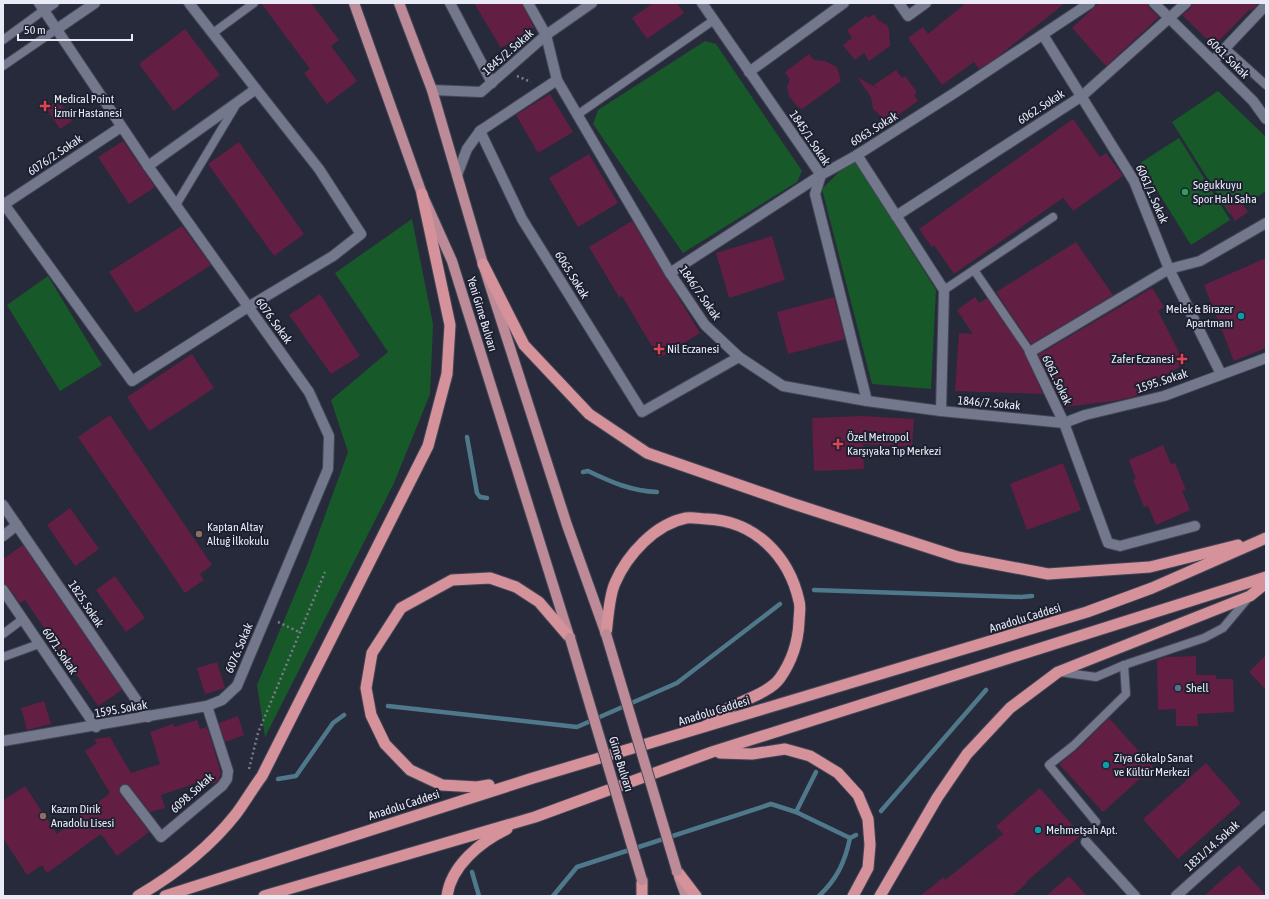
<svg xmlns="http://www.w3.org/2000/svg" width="1269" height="899" viewBox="0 0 1269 899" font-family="'Asap Condensed',sans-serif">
<rect width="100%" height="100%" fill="#262a3b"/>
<g fill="#18592a">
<path d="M705,41L716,44L802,171L797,182L683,253L593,124L598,110Z"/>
<path d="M1218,91L1266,137V191L1230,214L1172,122Z"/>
<path d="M1179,138L1230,220L1191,245L1140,163Z"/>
<path d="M853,158L936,290L931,389L872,384L822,189Z"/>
<path d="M412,219L433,324L430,394L394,483L265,737L257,685L307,565L348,452L331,400L388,352L335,273Z"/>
<path d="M48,276L102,365L60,391L7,305Z"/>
</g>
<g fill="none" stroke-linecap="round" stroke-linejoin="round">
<g stroke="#4f798a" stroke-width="4.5">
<path d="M467,437L477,493L480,497L487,498"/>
<path d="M583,472L588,471C611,482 631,491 657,492"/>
<path d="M814,590L1021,597L1032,596"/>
<path d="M388,706L577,727L677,683L780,604"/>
<path d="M278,779L296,776L333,723L344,715"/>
<path d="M881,811L986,690"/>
<path d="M796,812L816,772"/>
<path d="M472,872L479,896"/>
<path d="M553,896L577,867L771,804L796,812L850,838L856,835"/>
<path d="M819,896C837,879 845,862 850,838"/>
</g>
</g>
<g fill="#631e43">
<path d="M261,3H311L339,40L331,46L357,81L327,104L304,73L310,69Z"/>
<path d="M474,3H522L534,28L501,48Z"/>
<path d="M653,3H677L684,13L647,39L632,18Z"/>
<path d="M966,3H1065L995,59L979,69L974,62L942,85L908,38L923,27L928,34Z"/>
<path d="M1099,3H1148L1149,8L1159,17L1106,66L1072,28Z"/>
<path d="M1192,3H1259L1251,11L1250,9L1214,46L1182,15L1191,8Z"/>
<path d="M874,14L878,20L887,25L889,30L890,46L869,61L864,53L855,60L843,45L852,38L847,30L866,16L868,18Z"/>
<path d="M185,29L220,75L174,111L139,64Z"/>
<path d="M809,54L814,60L825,61L837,67L841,81L802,109L798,107L789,96L787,86L790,80L785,72Z"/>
<path d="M896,70L902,78L905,76L917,92L914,95L918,101L888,122L873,109L871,97L857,77L877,88L874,85Z"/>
<path d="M550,94L573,132L538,153L516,115Z"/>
<path d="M58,100L72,121L60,129L46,108Z"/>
<path d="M1073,119L1100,157L1106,153L1123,176L1073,211L1063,198L954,274L934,245L932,247L919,229Z"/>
<path d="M123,141L155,187L129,204L98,157Z"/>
<path d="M239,142L304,234L274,256L208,164Z"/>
<path d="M589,154L618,203L578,227L549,178Z"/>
<path d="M1237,196L1248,212L1235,221L1225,204Z"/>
<path d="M632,221L700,333L659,358L622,296L619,297L589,247Z"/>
<path d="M182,226L211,265L136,313L109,272Z"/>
<path d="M772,236L785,280L729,298L716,253Z"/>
<path d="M1076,242L1113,295L1031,344L996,292Z"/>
<path d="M1266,258V348L1234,361L1204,285Z"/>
<path d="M1152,288L1164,307L1158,311L1185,364L1152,382L1154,386L1133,397L1114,401L1064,407L1038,355Z"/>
<path d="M320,294L360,356L331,374L289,315Z"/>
<path d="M834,297L845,339L788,354L777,312Z"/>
<path d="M975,297L979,303L987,298L1024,352L1043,394L955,391L959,333L973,334L957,310Z"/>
<path d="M192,354L214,388L149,431L127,397Z"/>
<path d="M110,415L212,565L200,574L204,580L185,593L78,437Z"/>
<path d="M863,416L914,419L912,447L863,444L864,469L814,471L812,418Z"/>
<path d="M1163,445L1171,464L1175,463L1186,490L1182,491L1190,510L1156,525L1148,506L1144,507L1133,480L1136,479L1129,460Z"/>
<path d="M1063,463L1081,510L1027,530L1010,484Z"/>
<path d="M70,508L99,549L75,566L47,525Z"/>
<path d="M23,545L122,690L98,706L25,600L20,603L8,586L3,584V559Z"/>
<path d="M115,576L145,618L126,632L96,590Z"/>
<path d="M1266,655V690L1249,672Z"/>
<path d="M1196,656V675H1216V679H1233L1234,712L1197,714L1198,726H1176V709L1158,710L1157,660L1166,657Z"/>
<path d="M217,662L225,688L205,694L197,668Z"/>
<path d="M44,701L51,724L27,730L21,708Z"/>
<path d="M238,716L244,735L225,742L219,723Z"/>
<path d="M1109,718L1153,767L1103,812L1059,764L1077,750Z"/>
<path d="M197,720L200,729L207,727L221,773L217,782L207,786L205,780L161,795L165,808L150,812L130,786L127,784L121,785L119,788L120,794L149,832L117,856L101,834L47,873L42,865L27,875L3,838V800L25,786L57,834L110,793L85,751L97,743L94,739L110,737L131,773L160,764L150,732L173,724L174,727Z"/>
<path d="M1206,763L1241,803L1178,859L1143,819Z"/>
<path d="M1040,788L1081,835L1026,882L1027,883L1012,896H920L944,877L945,880L1003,834L996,826Z"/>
<path d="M1239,865L1266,896H1204L1223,879Z"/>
<path d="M1069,876L1087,896H1046Z"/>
</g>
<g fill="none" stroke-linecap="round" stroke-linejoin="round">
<defs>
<g id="service">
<path d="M213,33L254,3"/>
<path d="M3,40L44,10"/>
<path d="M1225,48L1266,85"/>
<path d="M3,66L57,29"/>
<path d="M577,115L714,20"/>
<path d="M176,205L236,105"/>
<path d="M974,270L1030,352"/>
<path d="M944,290L1053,217"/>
<path d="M3,634L23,619"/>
<path d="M3,657L39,644"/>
<path d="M1059,672L1096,677L1124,665L1204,638L1223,628L1249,597"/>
<path d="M1096,822L1049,765L1073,746L1126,694L1124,665"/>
</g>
<g id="minor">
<path d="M450,3L492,83"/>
<path d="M528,3L546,35L557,80L670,273L705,325L739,357L783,386L867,401L941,411L1064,423L1085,415L1164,396L1266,358"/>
<path d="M702,3L821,175L815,194L867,401"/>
<path d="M899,3L908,16L926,3"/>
<path d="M1154,3L1253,101L1266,119"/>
<path d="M44,10L54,3"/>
<path d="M57,29L95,3"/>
<path d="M1043,35L1134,181L1169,269L1221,374"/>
<path d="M1213,61L1266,5"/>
<path d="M749,72L844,3"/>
<path d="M557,80L480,131L522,219L642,412L739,357"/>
<path d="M432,90L481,92L546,35L592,3"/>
<path d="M857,155L944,290L941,411"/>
<path d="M148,166L256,89L189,3"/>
<path d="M457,175L467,149L480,131"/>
<path d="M4,204L132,381L248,307L333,256L361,234L319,169L256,89"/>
<path d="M3,205L121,127"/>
<path d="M896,216L1082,96L1186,3"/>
<path d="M670,273L821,175L857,155L956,92L1090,3"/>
<path d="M3,505L148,717"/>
<path d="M1195,526L1120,546L1108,543L1064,423L1030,352L1169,269L1200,261L1266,223"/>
<path d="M3,536L17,525"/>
<path d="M3,590L96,727"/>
<path d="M3,741L207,706L222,700L237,686L328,469L329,436L309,392L148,166L39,3"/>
<path d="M125,790L161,837L222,786L227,779L228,771L207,706"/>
<path d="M1086,842L1135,896"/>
<path d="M1176,896L1266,816"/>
</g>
<g id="primary">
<path d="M354,3L422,194L452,261L569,636"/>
<path d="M399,3L432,90L483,264L567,525L606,634"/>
<path d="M679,877L686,896"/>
</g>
<g id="trunk">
<path d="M483,264L524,345L589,414L647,453L791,503L958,557L1048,574L1150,567L1238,545"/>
<path d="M606,634C608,619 609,596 615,583C627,555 655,524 686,518C693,517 701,519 707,519C755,521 789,556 799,601C801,607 799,615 799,622C798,643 792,661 780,678C769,694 736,702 720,713C715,716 711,721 707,725"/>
<path d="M720,753L752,754L785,749L810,756L838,773L858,795L868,819L870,845L868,868L853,896"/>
<path d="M489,785L477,787L442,785L410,770L385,744L371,715L366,688L372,653L401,608L452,580L490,578L516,587L539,602L570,638"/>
<path d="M677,871L696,896"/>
<path d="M642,880V896"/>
<path d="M138,896C174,875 210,847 236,814C245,802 253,788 262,776L428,446L447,374L450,325L422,194"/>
<path d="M165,896L533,778L1087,612L1152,588L1266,538"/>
<path d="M264,896L535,817L712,752L1266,577"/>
<path d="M447,896C451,866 480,842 507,829"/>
<path d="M880,896L937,798L967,754L1010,708L1058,672L1250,596L1266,583"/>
</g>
</defs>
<use href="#service" stroke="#434655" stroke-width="10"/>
<use href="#minor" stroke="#434655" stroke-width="12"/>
<use href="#primary" stroke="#434655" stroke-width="12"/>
<use href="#trunk" stroke="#434655" stroke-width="13"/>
<g stroke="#787c8a" stroke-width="2.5" stroke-dasharray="2 3" stroke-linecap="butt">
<path d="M517,76L531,82"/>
<path d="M278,622L299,632"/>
<path d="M249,769L258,733L325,572"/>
</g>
<use href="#service" stroke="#73788c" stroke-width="8"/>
<use href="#minor" stroke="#73788c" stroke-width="10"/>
<use href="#primary" stroke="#bd8b97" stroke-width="10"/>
<use href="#trunk" stroke="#d6929a" stroke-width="11"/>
<defs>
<g id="primary-bridge">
<path d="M606,634L677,871"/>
<path d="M570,638L642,880"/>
</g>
</defs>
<use href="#primary-bridge" stroke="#434655" stroke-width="12" stroke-linecap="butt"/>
<use href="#primary-bridge" stroke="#bd8b97" stroke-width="10"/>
</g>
<g fill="#e0444e" stroke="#1d2030" stroke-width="1.5">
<path d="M43 100h4v4h4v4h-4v4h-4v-4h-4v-4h4z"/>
<path d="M657 343h4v4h4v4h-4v4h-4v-4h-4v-4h4z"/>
<path d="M1180 353h4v4h4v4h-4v4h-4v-4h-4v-4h4z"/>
<path d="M836 438h4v4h4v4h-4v4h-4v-4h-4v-4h4z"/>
</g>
<circle fill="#2e9e5b" stroke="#1d2030" stroke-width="1.5" cx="1185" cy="192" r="4"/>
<g fill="#0f9aa8" stroke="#1d2030" stroke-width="1.5">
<circle cx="1241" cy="316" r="4"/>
<circle cx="1106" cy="765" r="4"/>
<circle cx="1038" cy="830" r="4"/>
</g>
<g fill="#8d6e63" stroke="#1d2030" stroke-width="1.5">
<circle cx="199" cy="534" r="4"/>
<circle cx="43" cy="816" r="4"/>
</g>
<circle fill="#5c6f8a" stroke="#1d2030" stroke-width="1.5" cx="1178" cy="688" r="4"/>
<g text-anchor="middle" stroke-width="4" stroke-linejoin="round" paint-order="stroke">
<g font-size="12" fill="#e8ebf6" stroke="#1d2030">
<text transform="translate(508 52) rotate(-41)" y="4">1845/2. Sokak</text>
<text transform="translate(1228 58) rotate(44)" y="4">6061. Sokak</text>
<text transform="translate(1041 107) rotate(-33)" y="4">6062. Sokak</text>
<text transform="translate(874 129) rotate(-32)" y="4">6063. Sokak</text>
<text transform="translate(810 138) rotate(56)" y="4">1845/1. Sokak</text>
<text transform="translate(55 155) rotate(-34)" y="4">6076/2. Sokak</text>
<text transform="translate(1152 194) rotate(66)" y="4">6061/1. Sokak</text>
<text transform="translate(572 275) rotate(58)" y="4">6065. Sokak</text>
<text transform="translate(700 293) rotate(55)" y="4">1846/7. Sokak</text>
<text transform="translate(482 314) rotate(73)" y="4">Yeni Girne Bulvarı</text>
<text transform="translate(274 321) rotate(54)" y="4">6076. Sokak</text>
<text transform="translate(1057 380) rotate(64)" y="4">6061. Sokak</text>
<text transform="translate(1162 381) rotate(-18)" y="4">1595. Sokak</text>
<text transform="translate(989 403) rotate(5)" y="4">1846/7. Sokak</text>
<text transform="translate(86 604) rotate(56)" y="4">1825. Sokak</text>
<text transform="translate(1025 618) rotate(-17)" y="4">Anadolu Caddesi</text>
<text transform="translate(239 648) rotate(-67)" y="4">6076. Sokak</text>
<text transform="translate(60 651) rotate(56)" y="4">6071. Sokak</text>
<text transform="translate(121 709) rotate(-10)" y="4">1595. Sokak</text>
<text transform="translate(714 711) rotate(-17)" y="4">Anadolu Caddesi</text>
<text transform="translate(621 764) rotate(73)" y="4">Girne Bulvarı</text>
<text transform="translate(192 793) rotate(-42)" y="4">6098. Sokak</text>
<text transform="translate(404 805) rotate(-18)" y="4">Anadolu Caddesi</text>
<text transform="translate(1212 846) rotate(-42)" y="4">1831/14. Sokak</text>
</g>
<g font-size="12" fill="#e8ebf6" stroke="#1d2030" text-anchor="start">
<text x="54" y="103">Medical Point<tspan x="54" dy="14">İzmir Hastanesi</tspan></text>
<text x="1193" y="189">Soğukkuyu<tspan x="1193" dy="14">Spor Halı Saha</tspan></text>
<text x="1233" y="313" text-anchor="end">Melek &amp; Birazer<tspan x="1233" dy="14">Apartmanı</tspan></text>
<text x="667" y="353">Nil Eczanesi</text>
<text x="1174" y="363" text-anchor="end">Zafer Eczanesi</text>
<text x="847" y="441">Özel Metropol<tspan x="847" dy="14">Karşıyaka Tıp Merkezi</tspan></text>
<text x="207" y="531">Kaptan Altay<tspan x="207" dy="14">Altuğ İlkokulu</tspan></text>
<text x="1186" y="692">Shell</text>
<text x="1114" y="762">Ziya Gökalp Sanat<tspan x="1114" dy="14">ve Kültür Merkezi</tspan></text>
<text x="51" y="813">Kazım Dirik<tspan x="51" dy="14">Anadolu Lisesi</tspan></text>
<text x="1046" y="834">Mehmetşah Apt.</text>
</g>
</g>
<rect width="1269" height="899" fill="none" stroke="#e8ebf6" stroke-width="8"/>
<path d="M18 34v6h114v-6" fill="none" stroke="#e8ebf6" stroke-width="2"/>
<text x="24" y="34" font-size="12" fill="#e8ebf6" stroke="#1d2030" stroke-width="3" paint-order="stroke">50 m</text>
</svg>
